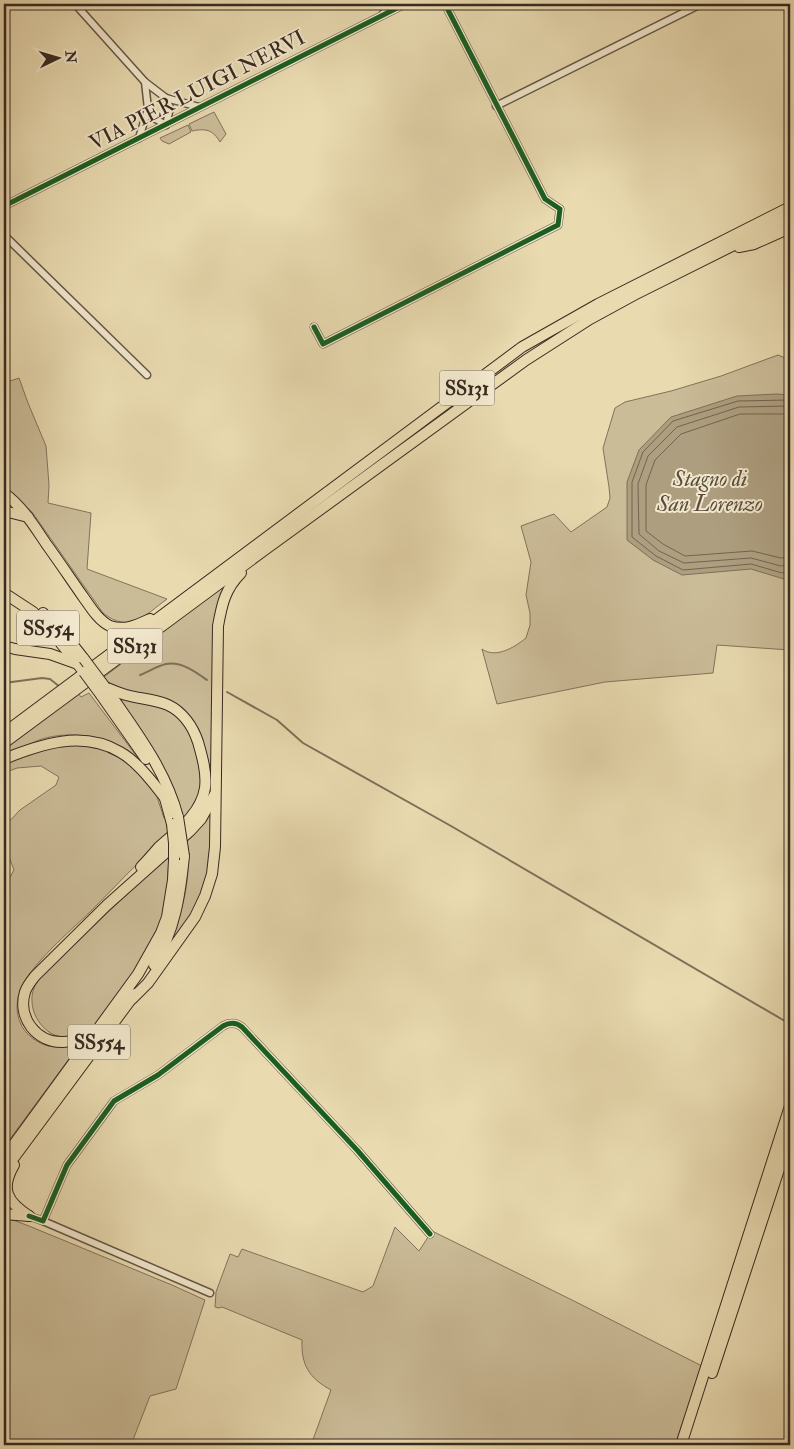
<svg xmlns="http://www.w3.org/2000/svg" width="794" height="1449" viewBox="0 0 794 1449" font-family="'IM FELL Double Pica',serif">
<rect width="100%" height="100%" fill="#e9dab0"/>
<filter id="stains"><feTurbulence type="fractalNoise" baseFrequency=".004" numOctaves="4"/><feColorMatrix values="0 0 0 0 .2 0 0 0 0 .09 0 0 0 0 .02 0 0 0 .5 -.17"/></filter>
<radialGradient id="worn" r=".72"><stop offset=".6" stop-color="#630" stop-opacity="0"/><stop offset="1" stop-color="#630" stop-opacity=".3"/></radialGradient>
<g fill="#cbbc98" stroke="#82735c">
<path d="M214,112L226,134L220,142C213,130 206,128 192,131L189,124Z"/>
<path d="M188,125L191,132L169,144L162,141L160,138Z"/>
<path d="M778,355L790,360V650L717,645L713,673L605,682L497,704L482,649C496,659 515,647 526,638L530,625V613L526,595L531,562L521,526L554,514L571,532L607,507L610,498L609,487L603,448L615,408L625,402L671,391L721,376Z"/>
<path d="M19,378L28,403L46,446L49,485L48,503L91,513L87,569L167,599C144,616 130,634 103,613L32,512L4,486V383Z"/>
<path d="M227,583L220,597L212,790L203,812L208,788L183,710L119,690L108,684L104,677Z"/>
<path d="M78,693L81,697L89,693L138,758L137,759C129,753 121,746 112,742C89,734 62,732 39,740C27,745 16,751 4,756V749Z"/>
<path d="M115,697C130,700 146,701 160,706C179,713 193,733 196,752C199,767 204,785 198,801C192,817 170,833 157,845C134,866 112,890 90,912C70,931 29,966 20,991C14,1007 17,1025 30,1036C46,1050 60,1048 80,1044L4,1147V888L14,870L9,857L4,849V827L20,810L56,785L59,777L41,766L17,768L4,773V765L43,748L78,743L103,748L121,756L144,778L157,797L164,818L179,807L169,779L157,755Z"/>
<path d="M211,810C211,829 212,853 208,872C203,899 188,923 170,943C179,919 188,892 188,866C188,856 187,847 187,838Z"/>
<path d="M169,855L167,892L161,926L140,964L93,1027C85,1032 77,1036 67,1037C49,1039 32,1019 32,1001C31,992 36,983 41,975Z"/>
<path d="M4,1219L13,1220L29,1226L172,1285L205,1300L176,1389L150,1396L131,1445H4Z"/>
<path d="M395,1227L419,1251L432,1231L572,1300L702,1366L675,1445H311L331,1390C309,1378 301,1365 302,1340L222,1307L219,1308L215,1307L216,1292L230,1254L238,1257L242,1249L363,1292L373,1286Z"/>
</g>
<path fill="#ad9e7f" stroke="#7e7059" d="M777,394L790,395V574L784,579L751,569L682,575L653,560L627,540V482L639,450L671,417L737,396Z"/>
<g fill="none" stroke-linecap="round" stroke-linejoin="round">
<g stroke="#726450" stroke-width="1">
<path d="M790,400L738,401L673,421L643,452L632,482V537L656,556L683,570L751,564L782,573L790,571"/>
<path d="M790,406L739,407L677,427L648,456L638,484L639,534L659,551L684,563L751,558L781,566L790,564"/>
<path d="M790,414H740L681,434L655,460L646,485V531L663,544L685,556L752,551L781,558L790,557"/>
</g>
<g stroke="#7e7059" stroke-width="2">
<path d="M140,675C148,672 157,666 166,664C181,661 196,672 207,680"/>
<path d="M4,683L42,678L50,679L60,687"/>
<path d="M227,692L277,720L303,743L451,826L790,1024"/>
</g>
<defs>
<g id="minor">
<path d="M75,4L145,82L166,98L199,107"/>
<path d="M790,4V5"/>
<path d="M382,15L391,4"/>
<path d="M166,98L170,108L166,125"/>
<path d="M496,106L701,4"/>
<path d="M148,109L154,118L166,125"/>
<path d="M139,138L148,109L145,82"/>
<path d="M4,206L405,4"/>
<path d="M4,235L147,375"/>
<path d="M314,327L323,344L558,225L560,209L545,199L445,4"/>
<path d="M29,1216L43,1221L67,1165L114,1101L158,1075L223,1026C230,1022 236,1022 242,1027L357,1150L430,1234"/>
<path d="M43,1221L210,1293"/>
</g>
<g id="highway">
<path d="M739,247L754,244L790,228"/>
<path d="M4,493C23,507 34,526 47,545C60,563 72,581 84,598C91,608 99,621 110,626C125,631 137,625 150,619"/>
<path d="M4,511L28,517"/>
<path d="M4,593L33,612L55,636L84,672"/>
<path d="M43,613L66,636L84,659"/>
<path d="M4,646L15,649L50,654L78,664"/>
<path d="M105,687C112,690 119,693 126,695C140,699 155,699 168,705C183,712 193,727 198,742C202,756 207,773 205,788C201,814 177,831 159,847C153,854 147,861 141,867"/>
<path d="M106,688C134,729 165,768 178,817"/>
<path d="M101,695L146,759"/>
<path d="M4,733L522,347L598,304L790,207"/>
<path d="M4,743L266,549L526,360L590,319L634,295L790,217"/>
<path d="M4,759C41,744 82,730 120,752C138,762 153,783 166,799"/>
<path d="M164,795L172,824"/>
<path d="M154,965C175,930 180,896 184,856"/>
<path d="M132,999L148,983L195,917L205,896L212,874L215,847L218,626C222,604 225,589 241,573"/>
<path d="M97,1031C86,1035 75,1042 63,1042C37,1043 17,1018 25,992C27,986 31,981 35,976L107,905L190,831L201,819L215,794"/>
<path d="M4,1158L138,974L161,933L167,917L173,880L174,860"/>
<path d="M14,1165C0,1189 7,1202 29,1216"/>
<path d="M4,1171L135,994"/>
<path d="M4,1214L29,1216"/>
<path d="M712,1373L790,1136"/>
<path d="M681,1445L790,1106"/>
</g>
</defs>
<use href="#minor" stroke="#645645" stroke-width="9"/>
<use href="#highway" stroke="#382a21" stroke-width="12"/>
<use href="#minor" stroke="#f1e7cc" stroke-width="6"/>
<use href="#highway" stroke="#e9dab0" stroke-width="10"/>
<defs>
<g id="highway-bridge">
<path d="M84,659L105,687"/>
<path d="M84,672L101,695"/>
<path d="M178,817L184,856"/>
<path d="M172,824L174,843V860"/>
</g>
</defs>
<use href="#highway-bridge" stroke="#382a21" stroke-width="12" stroke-linecap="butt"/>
<use href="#highway-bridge" stroke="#e9dab0" stroke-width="10"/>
<defs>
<g id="cycleway">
<path d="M4,206L405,4"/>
<path d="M314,327L323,344L558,225L560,209L545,199L445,4"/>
<path d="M29,1216L43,1221L67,1165L114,1101L158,1075L223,1026C230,1022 236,1022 242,1027L357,1150L430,1234"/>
</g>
</defs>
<use href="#cycleway" stroke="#f1e7cc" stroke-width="8"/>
<use href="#cycleway" stroke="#1b5e20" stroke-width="5"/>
</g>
<g text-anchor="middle" stroke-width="4" stroke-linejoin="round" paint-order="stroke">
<g fill="#f1e7cc" stroke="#706354" stroke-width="1">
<rect x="439.5" y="370.5" width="55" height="35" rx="4"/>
<rect x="17" y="610.5" width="62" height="35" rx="4"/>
<rect x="107.5" y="628.5" width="55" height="35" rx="4"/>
<rect x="68" y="1024.5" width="62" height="35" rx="4"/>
</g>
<g font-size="20" font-weight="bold" fill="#382a21">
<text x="467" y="395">SS131</text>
<text x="48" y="635">SS554</text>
<text x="135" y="653">SS131</text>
<text x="99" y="1049">SS554</text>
</g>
<g font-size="21" fill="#382a21" stroke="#f1e7cc">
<text transform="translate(197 90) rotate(-27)" y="7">VIA PIER LUIGI NERVI</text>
</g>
<g font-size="22" font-style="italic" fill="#5b4d3d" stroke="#f1e7cc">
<text x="710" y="486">Stagno di<tspan x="710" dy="25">San Lorenzo</tspan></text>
</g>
</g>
<rect width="794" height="1449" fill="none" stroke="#e9dab0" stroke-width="20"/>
<rect x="5" y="5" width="784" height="1439" fill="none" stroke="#382a21" stroke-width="2.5"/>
<rect x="10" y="10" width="774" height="1429" fill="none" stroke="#382a21"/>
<g transform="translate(58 58) rotate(85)" stroke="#f1e7cc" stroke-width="4" paint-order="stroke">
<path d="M0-4L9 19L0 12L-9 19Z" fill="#382a21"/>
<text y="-8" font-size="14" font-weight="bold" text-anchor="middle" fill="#382a21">N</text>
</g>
<rect width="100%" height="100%" filter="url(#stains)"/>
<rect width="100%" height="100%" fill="url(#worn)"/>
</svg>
